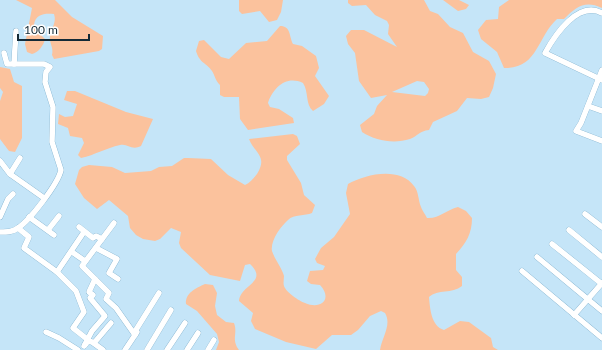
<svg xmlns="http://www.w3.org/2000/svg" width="602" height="350" viewBox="0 0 602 350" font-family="Lato,sans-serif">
<rect width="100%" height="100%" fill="#c5e5f8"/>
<g fill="#fbc29d" fill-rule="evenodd">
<path d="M16,0H55L72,17L103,36L102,49L99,51L54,59L52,55C54,48 49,43 50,36C51,28 57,23 54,14C45,13 35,14 34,25L36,30L45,39C44,45 38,53 32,54L27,52L25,44L32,8Z"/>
<path d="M239,0H283L281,12L277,20L269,22L260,11L242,14L239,11Z"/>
<path d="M348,0H424L430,11L438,14L450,27L463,33L473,52L489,61L496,74L493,88L489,97L481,99L467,98L457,111L433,122L429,130C419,131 418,136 410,139C394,144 376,141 362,132L360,125L374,114L377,106L387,95L371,98L359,81L355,53L348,44L346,36L351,30H364L397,47L388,34L389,25L387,21L375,15L366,5L352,6L348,3ZM417,81L424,82L429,89L428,93L425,96L392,92Z"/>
<path d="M443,0H459L469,5L466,9L458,11Z"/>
<path d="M509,0H602V8C585,0 576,7 564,19H557C537,37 538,69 504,68L497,52L481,39L478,30L486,20L498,19L499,7Z"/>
<path d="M280,26C291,26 289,36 293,44L302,46L316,56L319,68L315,76L329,96L324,104L313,111C305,104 309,92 303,83C286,75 273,88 268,103L270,107L279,109L293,118L294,123L248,130L240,119L239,97H224L220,95V85C215,80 215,76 212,71C206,62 200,64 196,51L199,41L204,40L221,57L229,59L246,43L267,41Z"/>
<path d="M0,67L10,69L14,82L22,86V138L15,152L9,151L0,139V101L3,92L0,88Z"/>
<path d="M67,91H75L126,112L153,119L141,146C131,151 128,143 120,145C106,148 95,155 81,158L78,155L84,143L82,138L70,136L68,128L58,124L59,114L65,117L73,116L77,104L64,100Z"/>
<path d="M293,134L297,136L300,144L287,156V160L301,183L304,195L315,205L312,213C305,216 294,214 288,220C281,226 270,241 272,251C275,260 282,268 284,276C284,279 283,283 284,286C286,292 299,301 305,303C321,310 333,299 320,285L311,284L307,281L310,271L323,270L325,266L317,263L315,259L321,248L334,237L350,214L346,193L348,184C365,174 400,166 414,186C419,192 418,200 421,207C422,210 425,214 427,218C439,219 446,210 458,207L466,211L472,218C472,234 466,243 456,254V270L462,277V286C452,294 438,289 429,297C430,308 431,326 444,330L460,321L469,322L491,338L493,347L498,350H380C382,337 392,325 385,313L381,311L370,316L358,330L351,335H332L316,349L286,342L255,329L251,321L253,313L239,301C240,285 269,282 250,264L245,265L240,281L210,275L181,248L179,243L181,232L171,228L160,239L155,241L143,239L136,235L130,228L128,216L109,200L97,209L84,198L75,184L79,170L82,167L89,165L112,167L125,173L151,171L159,167L172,166L184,158H188L211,159L228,175L245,185C250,183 254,178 257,174C268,156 255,154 249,139Z"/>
<path d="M205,284L213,285L217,293L215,306L217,315L226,322L234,323C238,334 231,339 239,350H216L219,342L217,334L197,311L186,304C185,293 196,288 205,284Z"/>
</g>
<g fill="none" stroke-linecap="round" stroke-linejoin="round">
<defs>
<g id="street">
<path d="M602,13C578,0 555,35 545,53L602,80"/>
<path d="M14,64L16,31"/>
<path d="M602,70L581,123L576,131L602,141"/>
<path d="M588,106L602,111"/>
<path d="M0,161L10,174L44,198"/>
<path d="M10,174L20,158"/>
<path d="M585,214L602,227"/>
<path d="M0,217L8,199L13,194"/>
<path d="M29,217L54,235"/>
<path d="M114,223L82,266L109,293L106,299L116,308L135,335"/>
<path d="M79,227L93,238L96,236L102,239"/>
<path d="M18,228L29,237L24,248L57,272L76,291L84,312L73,328L87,339"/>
<path d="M48,230L59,216"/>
<path d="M569,230L602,257"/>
<path d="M0,232C7,232 13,232 18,228C30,220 58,184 61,170L52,142L53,107L45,82L46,72L50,67L44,64H7L4,53"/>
<path d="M552,244L602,284"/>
<path d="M96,248L117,259L109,273L118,279"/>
<path d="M72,252L85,261"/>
<path d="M537,257L602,311"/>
<path d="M522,271L602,338"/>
<path d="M57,272L84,232"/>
<path d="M574,315L602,283"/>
<path d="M46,332L59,338L78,350"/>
<path d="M134,333L159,293"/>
<path d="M94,343L111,323"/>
<path d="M85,345L88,341L92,342L103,350"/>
<path d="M84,346L92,331L105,316L90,298L93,295L89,292L95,279"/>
<path d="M125,350L137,332"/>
<path d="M147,350L171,310"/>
<path d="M167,350L185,323"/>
<path d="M187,350L198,333"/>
<path d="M208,350L214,340"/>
</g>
</defs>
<use href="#street" stroke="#75aac9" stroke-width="6"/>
<use href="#street" stroke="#fff" stroke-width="5.5"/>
</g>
<path d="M18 34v6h71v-6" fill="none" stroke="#142a36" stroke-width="2"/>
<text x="24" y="34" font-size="12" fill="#142a36" stroke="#ffffff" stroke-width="3" paint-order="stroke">100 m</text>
</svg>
